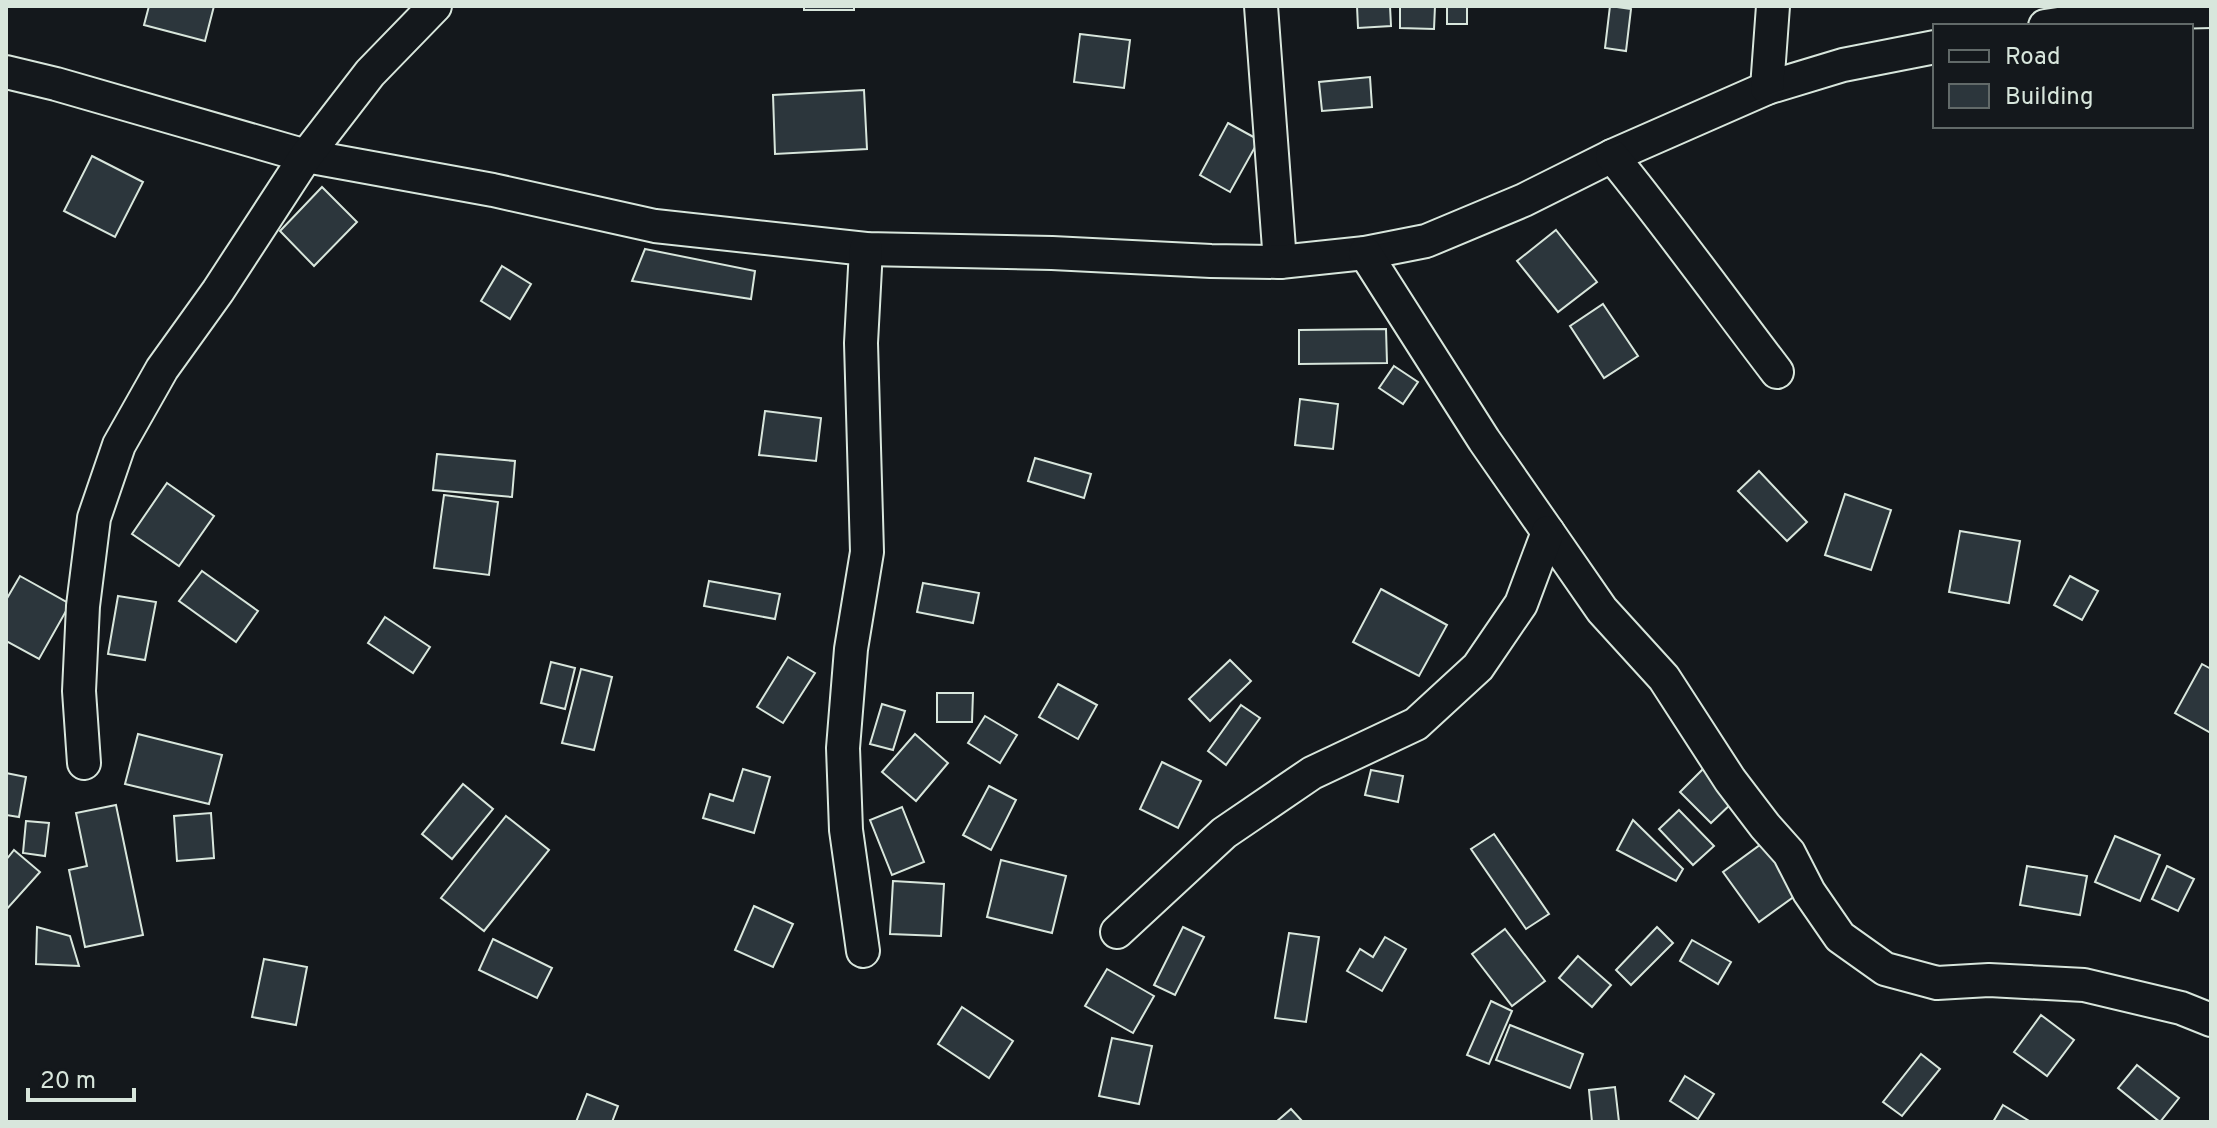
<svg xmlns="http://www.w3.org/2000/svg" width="2217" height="1128" viewBox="0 0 2217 1128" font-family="Overpass,sans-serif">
<rect width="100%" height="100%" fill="#14181c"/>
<g fill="#2c363c" stroke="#d8e6dc" stroke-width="2">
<path d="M149,6H214L205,41L144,25Z"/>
<rect x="804" y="6" width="50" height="4"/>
<path d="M1357,6H1390L1391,26L1358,28Z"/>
<path d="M1400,6H1435L1434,29L1400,28Z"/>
<rect x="1447" y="6" width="20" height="18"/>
<path d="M1610,6L1631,9L1626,51L1605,48Z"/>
<path d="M1080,34L1130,40L1124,88L1074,82Z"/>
<path d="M1370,77L1372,107L1322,111L1319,82Z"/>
<path d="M864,90L867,149L775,154L773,95Z"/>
<path d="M1228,123L1259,140L1230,192L1200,175Z"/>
<path d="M92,156L143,182L115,237L64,211Z"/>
<path d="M322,187L357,222L314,266L280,231Z"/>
<path d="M1556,230L1597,282L1558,312L1517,261Z"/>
<path d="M645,249L755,271L751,299L632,281Z"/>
<path d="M502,266L531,284L510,319L481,301Z"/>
<path d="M1603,304L1638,356L1604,378L1570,326Z"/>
<path d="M1386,329L1387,363L1299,364V330Z"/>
<path d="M1394,366L1418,382L1403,404L1379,388Z"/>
<path d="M1300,399L1338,404L1333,449L1295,445Z"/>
<path d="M765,411L821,418L816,461L759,455Z"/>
<path d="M437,454L515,461L512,497L433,490Z"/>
<path d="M1035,458L1091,474L1084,498L1028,481Z"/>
<path d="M1759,471L1807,522L1787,541L1738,491Z"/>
<path d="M167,483L214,516L179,566L132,534Z"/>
<path d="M1845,494L1891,510L1871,570L1825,555Z"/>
<path d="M444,495L498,502L489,575L434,568Z"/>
<path d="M1960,531L2020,541L2009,603L1949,592Z"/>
<path d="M202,571L258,611L236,642L179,601Z"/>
<path d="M20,576L70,604L39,659L6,641V600Z"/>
<path d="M2070,576L2098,591L2082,620L2054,605Z"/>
<path d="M709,581L780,594L775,619L704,606Z"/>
<path d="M923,583L979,593L973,623L917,612Z"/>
<path d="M1381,589L1447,625L1419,676L1353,642Z"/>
<path d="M118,596L156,602L145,660L108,654Z"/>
<path d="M385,617L430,647L413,673L368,643Z"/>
<path d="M788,657L815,673L783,723L757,707Z"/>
<path d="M1230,660L1251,681L1210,721L1189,699Z"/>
<path d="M551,662L575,668L565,709L541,703Z"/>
<path d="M2202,664L2211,669V733L2175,713Z"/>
<path d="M581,669L612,677L594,750L562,743Z"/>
<path d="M1058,684L1097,705L1078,739L1039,717Z"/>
<path d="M937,693H973L972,722H937Z"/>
<path d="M882,704L905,711L893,750L870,744Z"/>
<path d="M1241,705L1260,718L1226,765L1208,751Z"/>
<path d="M985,716L1017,735L1000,763L968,743Z"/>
<path d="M138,734L222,755L209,804L125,784Z"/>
<path d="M915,734L948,763L916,801L882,772Z"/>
<path d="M1162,762L1201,781L1178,828L1140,809Z"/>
<path d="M743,769L770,777L754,833L703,818L710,794L733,801Z"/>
<path d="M1703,769L1734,801L1711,823L1680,792Z"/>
<path d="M1371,770L1403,776L1398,802L1365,795Z"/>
<path d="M6,773L26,777L19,817L6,815Z"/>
<path d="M463,784L493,809L452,859L422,834Z"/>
<path d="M989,786L1016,800L991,850L963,835Z"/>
<path d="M116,805L143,935L85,947L69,870L87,866L76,813Z"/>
<path d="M902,807L924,862L892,875L870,820Z"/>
<path d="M1679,810L1714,846L1693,865L1659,829Z"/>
<path d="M211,813L214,858L177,861L174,816Z"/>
<path d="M506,816L549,850L484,931L441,898Z"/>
<path d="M1633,820L1683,869L1676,881L1617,850Z"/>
<path d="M26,821L49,823L45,856L23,853Z"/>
<path d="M1494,834L1549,914L1526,929L1471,849Z"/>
<path d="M2115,836L2160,855L2140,901L2095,882Z"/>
<path d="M1764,842L1799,893L1759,922L1723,872Z"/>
<path d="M14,850L40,872L6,910V860Z"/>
<path d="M1001,860L1066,876L1052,933L987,917Z"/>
<path d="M2027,866L2087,876L2080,915L2020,905Z"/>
<path d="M2167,866L2194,879L2178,911L2152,899Z"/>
<path d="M893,881L944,884L941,936L890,934Z"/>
<path d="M754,906L793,924L773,967L735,950Z"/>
<path d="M37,927L70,936L79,966L36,964Z"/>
<path d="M1183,927L1204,937L1175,995L1154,985Z"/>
<path d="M1657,927L1673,943L1631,985L1616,970Z"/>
<path d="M1505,929L1545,981L1512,1006L1472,954Z"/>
<path d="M1289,933L1319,937L1306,1022L1275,1018Z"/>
<path d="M1385,937L1406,949L1382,991L1347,971L1360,949L1373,957Z"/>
<path d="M493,939L552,968L537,998L479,970Z"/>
<path d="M1692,940L1731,962L1718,984L1680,961Z"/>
<path d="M1578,956L1611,985L1592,1007L1559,978Z"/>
<path d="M264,959L307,967L296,1025L252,1017Z"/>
<path d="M1107,969L1154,996L1133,1033L1085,1006Z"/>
<path d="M1491,1001L1512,1011L1489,1064L1467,1055Z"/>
<path d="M962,1007L1013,1041L989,1078L938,1044Z"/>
<path d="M2041,1015L2074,1040L2047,1076L2014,1052Z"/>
<path d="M1510,1025L1583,1054L1570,1088L1496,1060Z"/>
<path d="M1112,1038L1152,1046L1139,1104L1099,1096Z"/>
<path d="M1921,1054L1940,1069L1902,1116L1883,1102Z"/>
<path d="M2137,1065L2179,1098L2160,1122L2118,1088Z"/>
<path d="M1685,1076L1714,1094L1698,1119L1670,1101Z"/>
<path d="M1615,1087L1619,1122H1592L1589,1090Z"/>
<path d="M587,1094L618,1106L612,1122H576Z"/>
<path d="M2003,1105L2031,1122H1993Z"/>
<path d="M1291,1109L1303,1122H1276Z"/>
</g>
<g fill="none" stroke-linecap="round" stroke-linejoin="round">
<defs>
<g id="street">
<path d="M1261,6L1280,262"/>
<path d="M2045,26L2131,13L2211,11"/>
<path d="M6,72L56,84L306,156L493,190L655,226L866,249L1052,253L1211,261L1280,262L1365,253L1426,241L1524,200L1612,156L1767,88L1843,65L1935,47"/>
<path d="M1767,88L1773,6"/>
<path d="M1612,156C1669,226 1722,300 1777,372"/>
<path d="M1365,253L1484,440L1548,532L1602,610L1664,678L1730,780L1765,826L1789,853L1809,892L1840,937L1885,969L1937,983L1989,980L2084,985L2181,1008L2211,1020"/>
<path d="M84,763L79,691L83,606L94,518L119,445L162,369L218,291L306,156L370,73L435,6"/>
<path d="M1117,932L1224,833L1312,773L1416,724L1478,667L1521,604L1548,532"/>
<path d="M863,951L846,830L843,748L851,649L867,552L861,343L866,249"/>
</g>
</defs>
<use href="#street" stroke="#d8e6dc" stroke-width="36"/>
<use href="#street" stroke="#14181c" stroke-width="32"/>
</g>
<rect width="2217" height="1128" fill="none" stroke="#d8e6dc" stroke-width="16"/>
<rect x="1933" y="24" width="260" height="104" fill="#14181c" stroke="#626a69" stroke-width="2"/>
<rect x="1949" y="50" width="40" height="12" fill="#14181c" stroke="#626a69" stroke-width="2"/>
<text x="2005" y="64" font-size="24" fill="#d8e6dc">Road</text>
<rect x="1949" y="84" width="40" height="24" fill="#2c363c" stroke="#626a69" stroke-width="2"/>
<text x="2005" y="104" font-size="24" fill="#d8e6dc">Building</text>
<path d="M28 1088v12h106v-12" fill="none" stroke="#d8e6dc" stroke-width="4"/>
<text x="40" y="1088" font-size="24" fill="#d8e6dc" stroke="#14181c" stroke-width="6" paint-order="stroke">20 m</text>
</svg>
